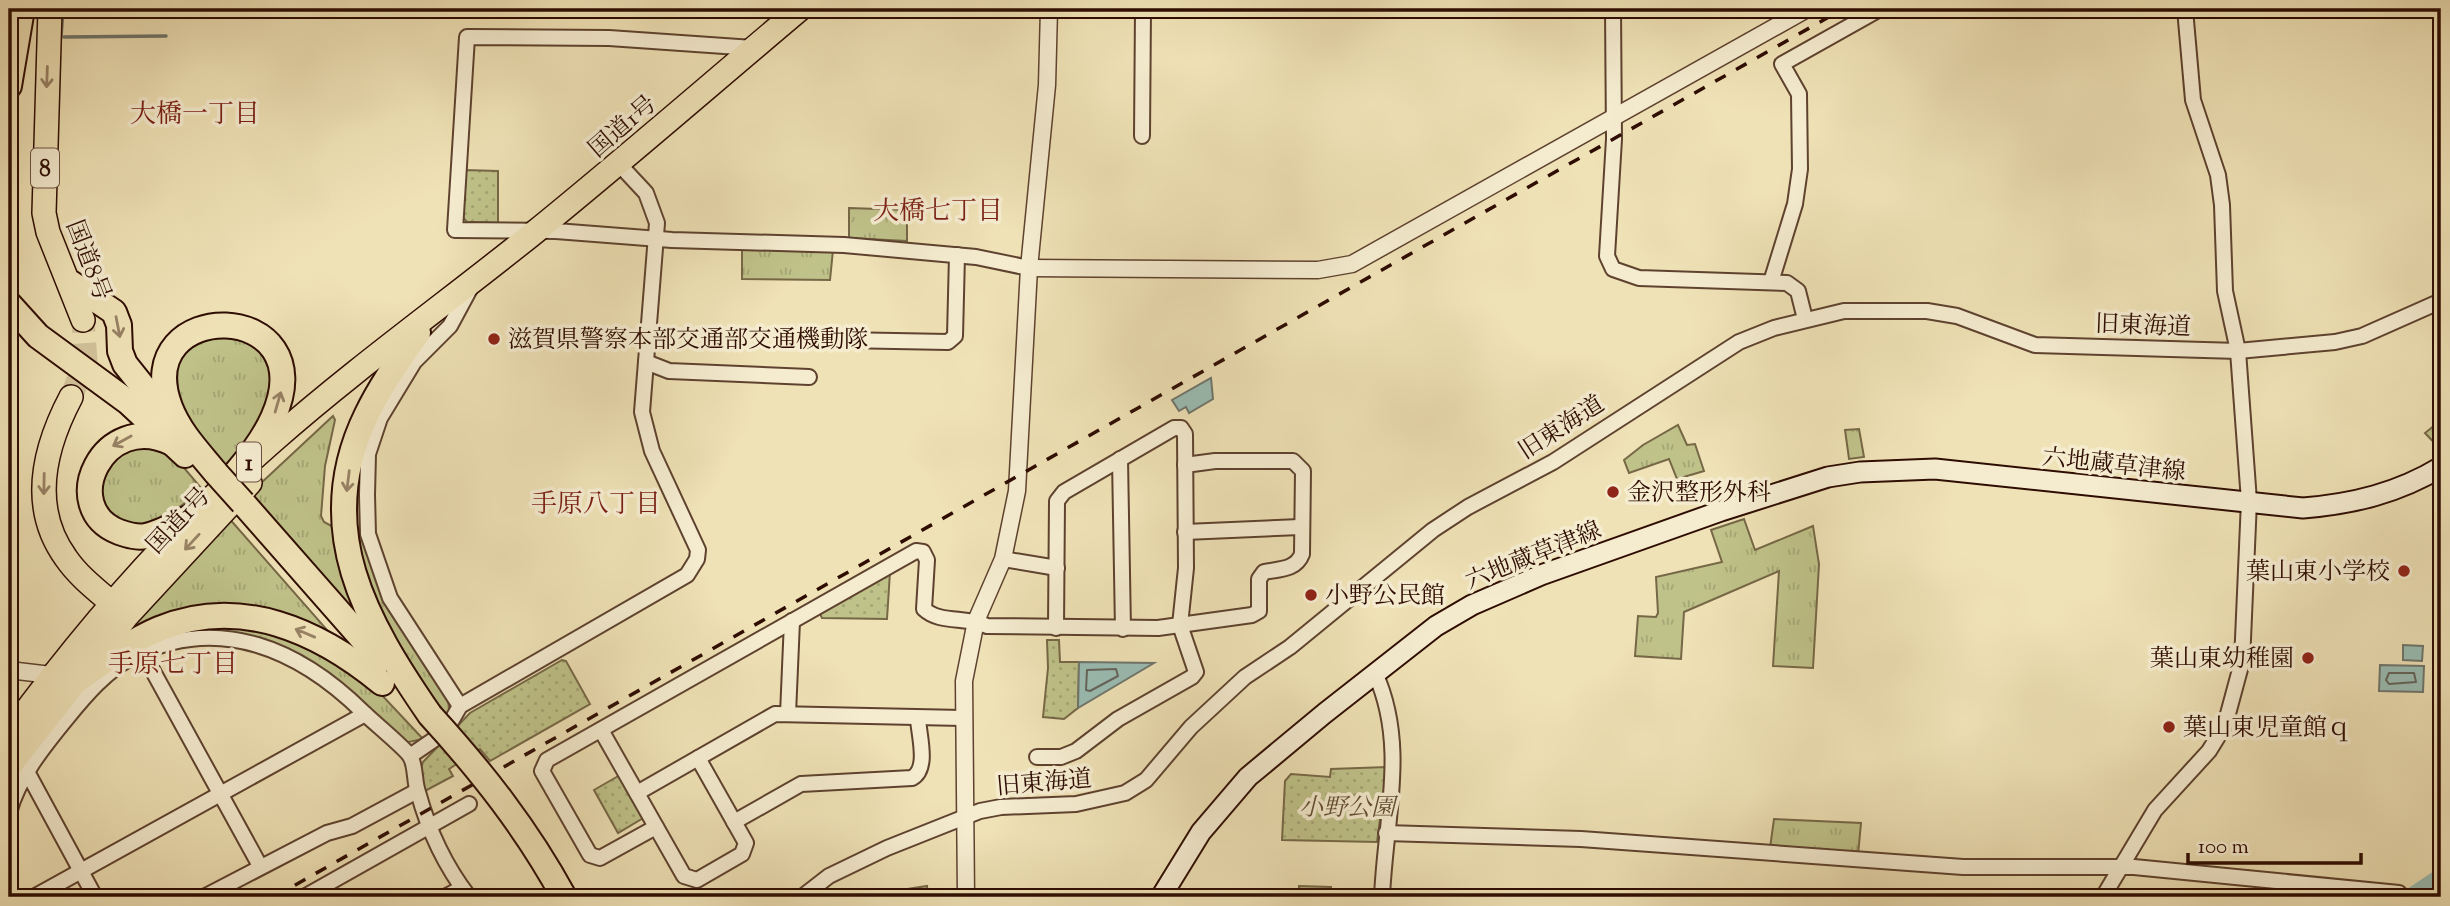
<svg xmlns="http://www.w3.org/2000/svg" width="2450" height="906" viewBox="0 0 2450 906" font-family="'Sorts Mill Goudy','Noto Serif JP',serif">
<defs>
<pattern id="grass-tufts" width="24" height="20" patternUnits="userSpaceOnUse" patternTransform="scale(1.75)"><rect width="24" height="20" fill="#bfc289"/><path d="M3 7l-1-3M5 7V3M7 7l1-3M15 17l-1-3M17 17v-4M19 17l1-3" fill="none" stroke="#a4a675"/></pattern>
<pattern id="park-dots" width="8" height="8" patternUnits="userSpaceOnUse" patternTransform="scale(1.75)"><rect width="8" height="8" fill="#bfc289"/><path d="M2 2h.1M6 6h.1" fill="none" stroke="#a4a675" stroke-width="1.8" stroke-linecap="round"/></pattern>
</defs>
<rect width="100%" height="100%" fill="#efe2b6"/>
<filter id="stains"><feTurbulence type="fractalNoise" baseFrequency=".00286" numOctaves="4"/><feColorMatrix values="0 0 0 0 .2 0 0 0 0 .09 0 0 0 0 .02 0 0 0 .5 -.17"/></filter>
<radialGradient id="worn" r=".72"><stop offset=".6" stop-color="#630" stop-opacity="0"/><stop offset="1" stop-color="#630" stop-opacity=".3"/></radialGradient>
<g fill="url(#grass-tufts)" stroke="#766746" stroke-width="2">
<path d="M849,208L907,210V241L849,238Z"/>
<path d="M742,245L833,250L830,280L742,279Z"/>
<path d="M239,334L269,359L274,395L245,445L221,469L178,413L177,364L192,343Z"/>
<path d="M333,416L335,420L325,466L321,516L324,522L339,530L369,637L246,497Z"/>
<path d="M1678,425L1687,445L1695,444L1704,471L1677,479L1669,459L1629,473L1624,460L1643,445Z"/>
<path d="M1859,429L1864,457L1849,459L1845,430Z"/>
<path d="M151,444L180,463L202,489C167,518 129,552 99,495L110,454Z"/>
<path d="M227,516L335,639L261,614L114,647Z"/>
<path d="M1744,519L1755,550L1813,526L1819,564L1813,668L1773,666L1779,571L1684,612L1681,659L1635,656L1638,616L1656,617L1658,613L1656,577L1722,562L1711,530Z"/>
<path d="M353,536L366,544L391,613L448,698L449,710L443,720L399,663Z"/>
<path d="M231,626L298,640L379,692L423,739L404,743L344,687L282,649L177,633Z"/>
<path d="M1774,819L1861,823L1858,855L1770,848Z"/>
<path d="M927,886L928,897H862V896Z"/>
<path d="M1299,886L1331,887V897H1299Z"/>
</g>
<g fill="url(#park-dots)" stroke="#766746" stroke-width="2">
<path d="M464,170L498,171V223L467,222L463,217Z"/>
<path d="M2441,420V450L2425,433Z"/>
<path d="M890,572L887,619L822,618L819,612Z"/>
<path d="M1047,640H1059L1060,662H1079L1078,708L1064,719L1043,717L1048,668Z"/>
<path d="M562,660L566,661L590,704L490,761L480,749L449,769L453,776L425,791L420,772L423,762L470,713Z"/>
<path d="M1387,767L1377,842L1282,840L1285,781L1291,774L1330,777L1331,769Z"/>
<path d="M620,775L645,817L618,833L594,790Z"/>
</g>
<g fill="#9abdb4" stroke="#6f766d" stroke-width="2">
<path d="M1211,378L1213,399L1189,413L1186,407L1179,411L1172,400Z"/>
<path d="M2403,645L2423,646L2422,661L2403,660Z"/>
<path d="M1079,662L1154,663L1078,708Z"/>
<path d="M2380,665L2424,666L2423,692L2379,691Z"/>
</g>
<g fill="none" stroke-linecap="round" stroke-linejoin="round">
<g stroke="#64645b" stroke-width="2">
<path d="M1116,669L1118,676L1090,691L1086,690L1087,670Z"/>
<path d="M2389,673H2414L2416,682L2389,684L2386,680Z"/>
</g>
<g stroke="#6f766d" stroke-width="3.5">
<path d="M61,37L63,9"/>
<path d="M64,37L166,36"/>
</g>
<path stroke="#9abdb4" stroke-width="21" d="M2414,897L2441,879"/>
<path stroke="#d2c29b" stroke-width="23" stroke-dasharray="23 11" stroke-linecap="butt" d="M71,397L86,361L83,320"/>
<defs>
<g id="minor">
<path d="M1613,9L1614,139L1607,256L1613,269L1639,278L1787,283L1798,291L1805,319"/>
<path d="M753,48L609,38L467,37L455,230L556,231L672,240L844,245L976,257L1029,268"/>
<path d="M1142,136L1143,9"/>
<path d="M1771,282L1795,204L1800,169L1799,94L1782,64L1880,9"/>
<path d="M842,340L948,342L955,336L957,255"/>
<path d="M646,362L669,371L809,377"/>
<path d="M1120,459L1123,629"/>
<path d="M1185,532L1300,527"/>
<path d="M1003,559L1057,568"/>
<path d="M143,653L260,866"/>
<path d="M1375,673C1408,745 1385,820 1382,897"/>
<path d="M460,706L390,598L368,534L367,495L368,454L380,418L414,362L450,326L471,287"/>
<path d="M788,714L792,621"/>
<path d="M601,730L684,876L697,880L742,854L746,843L698,758"/>
<path d="M410,756L445,732L460,706L687,575L697,559L698,550L652,451L642,412L657,223L646,193L619,164"/>
<path d="M1037,757H1061L1076,751L1118,719L1192,677L1196,672L1180,625L1186,568L1185,434L1181,428H1174L1064,492L1057,501L1056,628"/>
<path d="M24,766L95,897"/>
<path d="M637,793L775,714L963,718"/>
<path d="M9,813C18,778 44,746 67,718C85,696 107,670 133,657C219,613 300,650 363,712C372,721 405,748 410,756C416,765 414,782 418,792C428,829 446,867 469,897"/>
<path d="M734,822L801,784L912,778C929,769 919,736 918,719"/>
<path d="M656,827L600,858L590,855L542,771L547,760L916,551L923,552L927,560L924,609C940,624 966,616 987,626L1158,628L1252,615L1259,611V579L1264,572C1279,569 1296,570 1302,554L1303,471L1293,461H1215L1185,465"/>
<path d="M1386,833L1581,839L1963,867H2134L2399,893"/>
<path d="M34,897L365,714"/>
<path d="M204,897L327,833L352,826L417,791"/>
<path d="M304,897L469,804"/>
<path d="M445,897L462,888"/>
<path d="M802,897L829,876L887,848L980,811L1001,807L1076,804L1125,793L1146,780L1191,727L1245,677L1290,647L1433,530L1468,507L1553,462L1739,342L1774,328L1844,311H1927L1957,316L2035,345L2238,351L2335,342L2362,336L2441,301"/>
<path d="M2103,897L2155,810L2209,751L2225,725L2242,662L2249,501L2238,351L2225,291L2222,205L2218,175L2193,100L2185,9"/>
</g>
<g id="tertiary">
<path d="M1029,268L1318,270L1352,264L1807,9"/>
<path d="M9,670L51,675"/>
<path d="M966,897L964,681L976,621L1003,559L1017,491L1029,268L1047,85L1049,9"/>
</g>
<path id="secondary" d="M1161,897L1201,832L1248,777L1325,713L1436,626L1472,605L1541,575L1721,511L1828,477L1860,472L1935,469L2303,508C2353,504 2398,493 2441,467"/>
<g id="trunk">
<path d="M50,9L44,213L48,232L83,320"/>
<path d="M71,397C44,448 29,507 66,558C81,580 105,596 124,614"/>
<path d="M9,734C86,628 174,528 273,441C357,367 448,302 535,232C625,159 712,83 800,9"/>
<path d="M9,767L127,616L250,483"/>
</g>
<g id="motorway">
<path d="M9,86L22,9"/>
<path d="M71,283L114,312L119,325L120,351L125,364L169,419"/>
<path d="M9,304L38,336L128,402L185,455"/>
<path d="M418,333C399,359 381,385 367,414C311,528 366,622 430,715"/>
<path d="M172,443C103,409 57,508 119,532C128,535 137,538 146,536C163,532 180,522 196,514"/>
<path d="M216,473C199,452 180,433 170,407C128,296 327,297 273,418C262,442 246,461 230,480"/>
<path d="M243,503L381,660"/>
<path d="M68,687C97,667 126,643 159,629C240,595 319,631 382,683"/>
</g>
</defs>
<use href="#minor" stroke="#5e422f" stroke-width="18"/>
<use href="#tertiary" stroke="#5e422f" stroke-width="19"/>
<use href="#secondary" stroke="#2e0c02" stroke-width="23"/>
<use href="#trunk" stroke="#2e0c02" stroke-width="26"/>
<use href="#motorway" stroke="#2e0c02" stroke-width="28"/>
<use href="#minor" stroke="#f5ecd0" stroke-width="14"/>
<use href="#tertiary" stroke="#f5ecd0" stroke-width="16"/>
<use href="#secondary" stroke="#f5ecd0" stroke-width="19"/>
<use href="#trunk" stroke="#efe2b6" stroke-width="23"/>
<use href="#motorway" stroke="#efe2b6" stroke-width="24"/>
<path stroke="#2e0c02" stroke-width="3.5" stroke-dasharray="12 12" stroke-linecap="butt" d="M274,897L1843,9"/>
<defs>
<g id="motorway-bridge">
<path d="M216,473L243,503"/>
<path d="M430,715C482,772 527,829 564,897"/>
</g>
</defs>
<use href="#motorway-bridge" stroke="#2e0c02" stroke-width="28" stroke-linecap="butt"/>
<use href="#motorway-bridge" stroke="#efe2b6" stroke-width="24"/>
</g>
<defs><path id="oneway-shaft" d="M-6 0H5M1.5-3L5.5 0L1.5 3" fill="none" stroke-width="1.6" stroke-linecap="round" stroke-linejoin="round" transform="scale(1.75)"/></defs>
<g stroke="#988265">
<use href="#oneway-shaft" transform="translate(47 77) rotate(92)"/>
<use href="#oneway-shaft" transform="translate(118 327) rotate(79)"/>
<use href="#oneway-shaft" transform="translate(278 402) rotate(-74)"/>
<use href="#oneway-shaft" transform="translate(122 441) rotate(151)"/>
<use href="#oneway-shaft" transform="translate(348 481) rotate(97)"/>
<use href="#oneway-shaft" transform="translate(44 484) rotate(91)"/>
<use href="#oneway-shaft" transform="translate(192 542) rotate(133)"/>
<use href="#oneway-shaft" transform="translate(305 633) rotate(-157)"/>
</g>
<g fill="#8f2418" stroke="#f5ecd0" stroke-width="2.5">
<circle cx="494" cy="339" r="7"/>
<circle cx="1613" cy="492" r="7"/>
<circle cx="2404" cy="571" r="7"/>
<circle cx="1311" cy="595" r="7"/>
<circle cx="2308" cy="658" r="7"/>
<circle cx="2169" cy="727" r="7"/>
</g>
<g text-anchor="middle" stroke-width="7" stroke-linejoin="round" paint-order="stroke">
<g fill="#f5ecd0" stroke="#6a4f40" stroke-width="2">
<rect x="31" y="148.5" width="28" height="39" rx="5"/>
<rect x="237" y="442.5" width="24" height="39" rx="5"/>
</g>
<g font-size="23" font-weight="bold" fill="#2e0c02">
<text x="45" y="176">8</text>
<text x="249" y="470">1</text>
</g>
<g font-size="24" fill="#2e0c02" stroke="#f5ecd0">
<text transform="translate(622 126) rotate(-41)" y="8">国道1号</text>
<text transform="translate(89 260) rotate(69)" y="8">国道8号</text>
<text transform="translate(2143 325) rotate(2)" y="8">旧東海道</text>
<text transform="translate(1561 427) rotate(-33)" y="8">旧東海道</text>
<text transform="translate(2114 464) rotate(6)" y="8">六地蔵草津線</text>
<text transform="translate(178 520) rotate(-47)" y="8">国道1号</text>
<text transform="translate(1533 555) rotate(-22)" y="8">六地蔵草津線</text>
<text transform="translate(1044 782) rotate(-5)" y="8">旧東海道</text>
</g>
<g font-size="24" fill="#2e0c02" stroke="#f5ecd0" text-anchor="start">
<text x="508" y="347">滋賀県警察本部交通部交通機動隊</text>
<text x="1627" y="500">金沢整形外科</text>
<text x="2390" y="579" text-anchor="end">葉山東小学校</text>
<text x="1325" y="603">小野公民館</text>
<text x="2294" y="666" text-anchor="end">葉山東幼稚園</text>
<text x="2183" y="735">葉山東児童館ｑ</text>
</g>
<g font-size="24" font-style="italic" fill="#614c31" stroke="#f5ecd0">
<text x="1347" y="815">小野公園</text>
</g>
<g font-size="26" fill="#7a1f14" stroke="#f5ecd0">
<text x="195" y="122">大橋一丁目</text>
<text x="938" y="219">大橋七丁目</text>
<text x="596" y="512">手原八丁目</text>
<text x="173" y="672">手原七丁目</text>
</g>
</g>
<rect width="2450" height="906" fill="none" stroke="#efe2b6" stroke-width="35"/>
<rect x="10" y="10" width="2429" height="885" fill="none" stroke="#2e0c02" stroke-width="3.5"/>
<rect x="18" y="18" width="2415" height="871" fill="none" stroke="#2e0c02" stroke-width="2"/>
<path d="M2188 853v10h173v-10" fill="none" stroke="#2e0c02" stroke-width="3.5"/>
<text x="2198" y="853" font-size="21" fill="#2e0c02" stroke="#f5ecd0" stroke-width="5" paint-order="stroke">100 m</text>
<rect width="100%" height="100%" filter="url(#stains)"/>
<rect width="100%" height="100%" fill="url(#worn)"/>
</svg>
